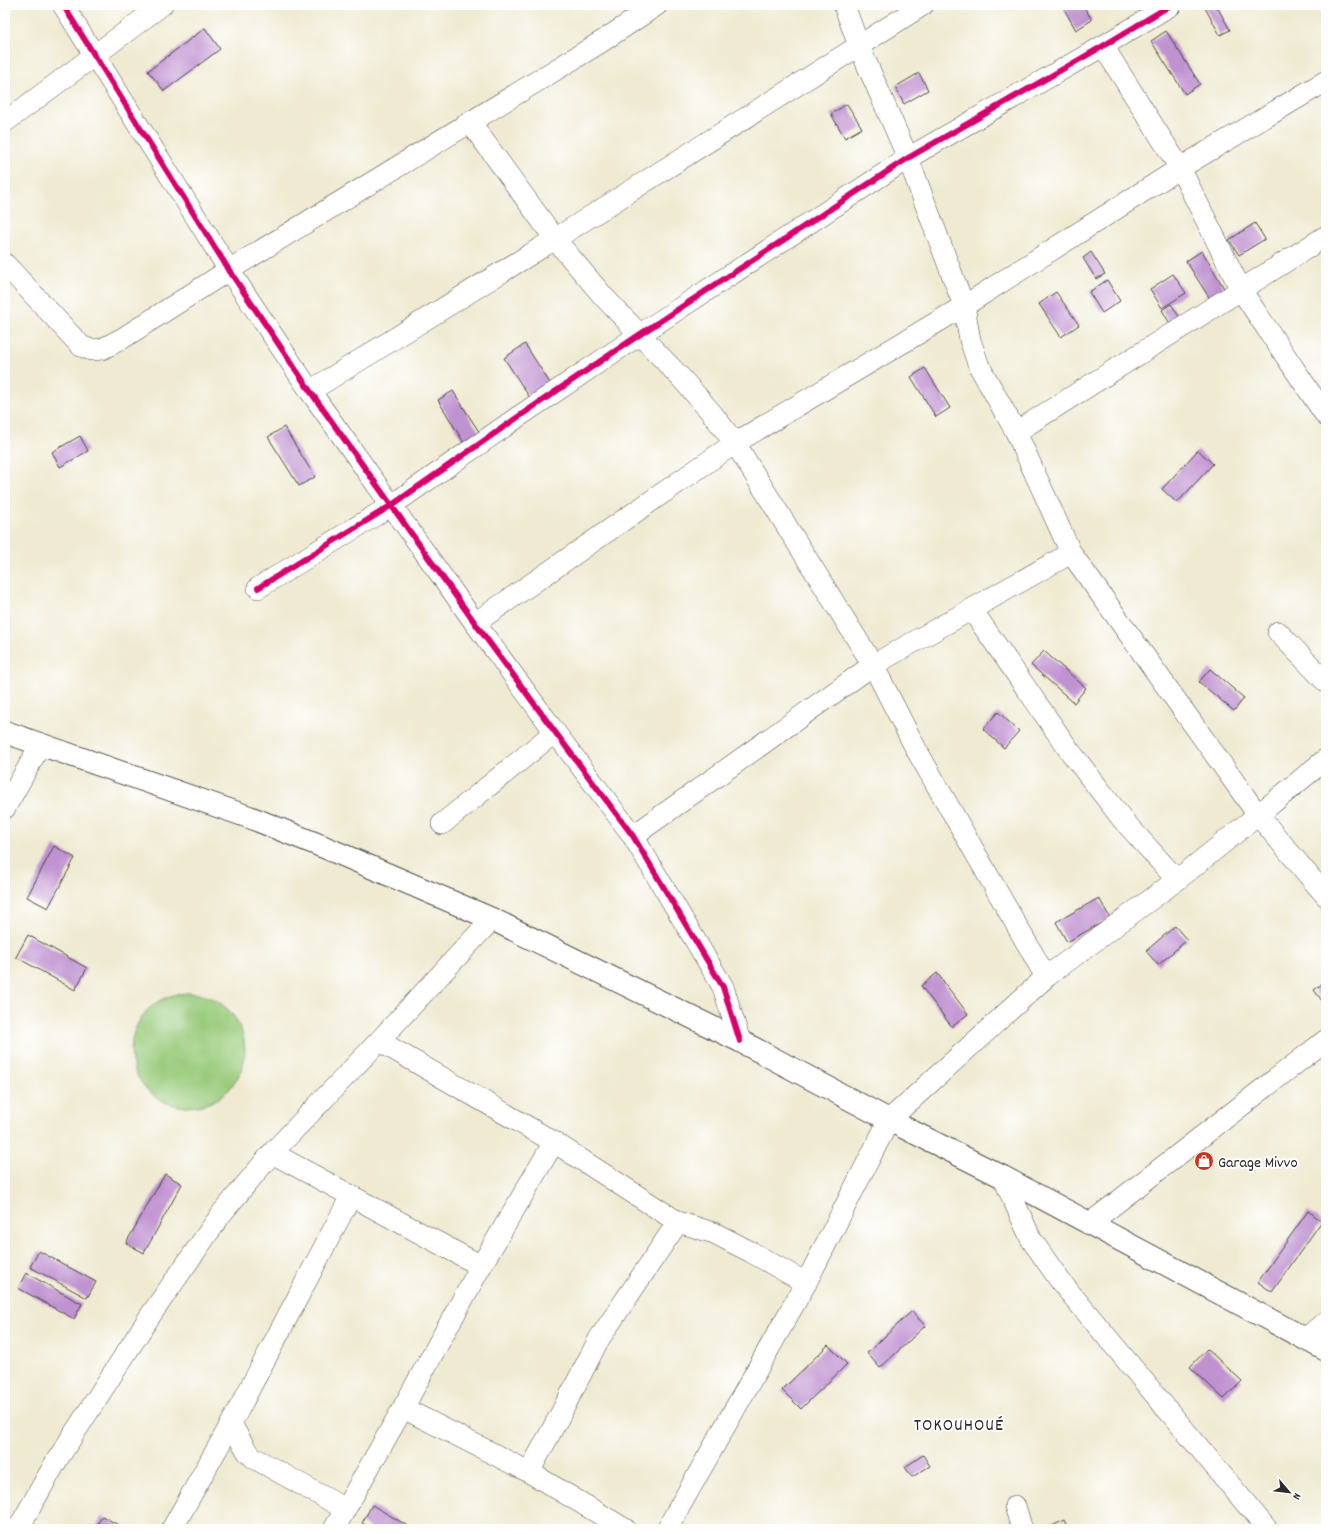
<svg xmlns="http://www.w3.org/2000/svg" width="1331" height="1534" viewBox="0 0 1331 1534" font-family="Dekko,sans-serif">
<rect width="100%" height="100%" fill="#fff"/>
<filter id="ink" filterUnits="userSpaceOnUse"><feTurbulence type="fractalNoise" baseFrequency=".025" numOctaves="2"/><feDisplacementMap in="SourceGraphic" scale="8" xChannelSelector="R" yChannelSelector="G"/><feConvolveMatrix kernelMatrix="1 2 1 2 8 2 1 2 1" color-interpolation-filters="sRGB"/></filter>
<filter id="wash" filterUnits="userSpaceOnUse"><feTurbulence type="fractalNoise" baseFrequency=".012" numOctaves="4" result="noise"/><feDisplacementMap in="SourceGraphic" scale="16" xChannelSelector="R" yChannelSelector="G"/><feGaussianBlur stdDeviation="0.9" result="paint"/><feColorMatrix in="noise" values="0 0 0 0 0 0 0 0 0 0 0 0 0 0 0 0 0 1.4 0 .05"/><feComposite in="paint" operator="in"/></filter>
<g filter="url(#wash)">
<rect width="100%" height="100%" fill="#efead1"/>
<circle fill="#9acb7b" stroke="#627b53" cx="188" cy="1050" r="57"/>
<g id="blocks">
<g fill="#bf92d0">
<path d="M1071,5H1083L1092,20L1076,30L1064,9Z"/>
<path d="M1207,5H1216L1230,30L1220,35L1204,6Z"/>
<path d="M205,28L220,49L164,91L148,71Z"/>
<path d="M1166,31L1200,84L1185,94L1151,41Z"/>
<path d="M919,73L928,90L904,104L895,87Z"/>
<path d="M847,104L862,128L845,138L831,114Z"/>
<path d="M1255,223L1265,239L1239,255L1229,240Z"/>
<path d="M1202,251L1225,290L1210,299L1186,261Z"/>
<path d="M1091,252L1105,274L1096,279L1083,258Z"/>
<path d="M1173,274L1186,293L1162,308L1150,289Z"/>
<path d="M1107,280L1120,301L1102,313L1089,292Z"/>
<path d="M1056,292L1079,325L1061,337L1039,304Z"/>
<path d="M1171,304L1182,321L1172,327L1162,310Z"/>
<path d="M525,344L555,391L534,404L504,358Z"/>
<path d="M925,368L950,408L936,417L911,377Z"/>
<path d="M453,391L483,438L467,448L438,400Z"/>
<path d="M284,427L315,477L299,486L268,437Z"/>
<path d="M80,436L88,451L60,467L52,452Z"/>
<path d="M1198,450L1213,464L1177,503L1162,489Z"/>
<path d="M1044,651L1086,688L1074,703L1031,665Z"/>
<path d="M1210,669L1244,698L1234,711L1199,682Z"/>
<path d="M998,712L1019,731L1004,748L983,729Z"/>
<path d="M54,846L75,858L48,908L27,897Z"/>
<path d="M1099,898L1110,918L1067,942L1056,922Z"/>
<path d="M1175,926L1187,940L1158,965L1146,951Z"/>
<path d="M28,935L87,968L75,990L16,957Z"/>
<path d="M937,973L968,1014L952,1027L921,986Z"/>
<path d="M1326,981V1006L1314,990Z"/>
<path d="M165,1174L182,1184L144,1253L126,1243Z"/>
<path d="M1308,1211L1322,1221L1272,1292L1258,1282Z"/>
<path d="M39,1251L96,1282L87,1298L30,1267Z"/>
<path d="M26,1273L82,1304L74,1319L18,1288Z"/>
<path d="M912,1311L925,1326L880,1368L867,1353Z"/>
<path d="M828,1345L847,1364L801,1409L782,1390Z"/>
<path d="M1207,1349L1242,1381L1224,1399L1190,1367Z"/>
<path d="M923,1455L930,1466L912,1477L905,1467Z"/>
<path d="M372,1505L413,1529H372L362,1523Z"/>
<path d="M102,1516L126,1529H95Z"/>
<path d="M1064,1520L1068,1529H1046Z"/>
</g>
</g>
</g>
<g filter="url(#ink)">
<use href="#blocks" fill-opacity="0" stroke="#484844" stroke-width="1"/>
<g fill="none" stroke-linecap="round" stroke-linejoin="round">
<defs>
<g id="minor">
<path d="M63,5L229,270L310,391L475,623L555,732L633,836L723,987L740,1041"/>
<path d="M844,5L859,46L908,158L964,306L970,340L979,366L1016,432L1071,553L1258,815L1326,896"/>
<path d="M1103,46L1180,168L1241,290L1326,416"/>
<path d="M5,122L162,5"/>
<path d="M470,122L555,239L603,296L682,379L710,411L735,443L873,665L916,749L1046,977"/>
<path d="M5,264L81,346L91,350L102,349L123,338L229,270L601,42L657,5"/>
<path d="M310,391L555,239L923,5"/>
<path d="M1016,432L1326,236"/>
<path d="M258,588L392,505L518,417L639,335L908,158L1103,46L1171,5"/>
<path d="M972,610L1069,750L1123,820L1177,880"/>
<path d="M475,623L735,443L964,306L1180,168L1326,81"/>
<path d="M1278,632L1326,682"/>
<path d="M5,808L41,744"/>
<path d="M442,824L555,732"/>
<path d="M633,836L873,665L1071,553"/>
<path d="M379,1041L554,1142L678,1222L714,1233L751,1252L806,1283"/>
<path d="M272,1153L481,1266"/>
<path d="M1003,1177L1031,1239L1061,1282L1267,1529"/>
<path d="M1089,1224L1326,1040"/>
<path d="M1305,1339L1326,1321"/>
<path d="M403,1408L529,1472L625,1529"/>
<path d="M231,1424L247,1451L254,1458L345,1509"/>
<path d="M529,1472L559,1417L599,1339L678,1222"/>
<path d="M1015,1506L1022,1529"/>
<path d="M18,1529L57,1460L150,1316L222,1213L272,1153L379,1041L492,919"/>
<path d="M172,1529L231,1424L351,1196"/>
<path d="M334,1529L403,1408L481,1266L554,1142"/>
<path d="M667,1529L806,1283L889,1120L1046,977L1177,880L1258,815L1326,759"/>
</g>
<path id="major" d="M5,732L249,817L324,847L492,919L740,1041L889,1120L1003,1177L1326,1350"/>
</defs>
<use href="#minor" stroke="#484844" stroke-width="22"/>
<use href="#major" stroke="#484844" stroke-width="24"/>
<use href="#minor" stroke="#fff" stroke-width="21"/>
<use href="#major" stroke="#fff" stroke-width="22"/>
<defs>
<g id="cycleway">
<path d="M63,5L229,270L310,391L475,623L555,732L633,836L723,987L740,1041"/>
<path d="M258,588L392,505L518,417L639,335L908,158L1103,46L1171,5"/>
</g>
</defs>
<use href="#cycleway" stroke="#fff" stroke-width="8"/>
<use href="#cycleway" stroke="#d6006c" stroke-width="6"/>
</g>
</g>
<defs>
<symbol id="shop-disc" viewBox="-11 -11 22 22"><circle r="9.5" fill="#c8321e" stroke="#fff"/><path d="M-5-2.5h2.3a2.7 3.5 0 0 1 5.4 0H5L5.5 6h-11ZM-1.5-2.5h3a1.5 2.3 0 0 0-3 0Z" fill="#fff"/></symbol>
</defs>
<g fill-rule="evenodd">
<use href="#shop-disc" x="1193" y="1150" width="22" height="22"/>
</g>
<g text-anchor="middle" stroke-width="4" stroke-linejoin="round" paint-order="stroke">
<g font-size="16" fill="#2b2b2b" stroke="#fff" text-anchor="start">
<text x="1218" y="1167">Garage Mivvo</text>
</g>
<g font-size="18" letter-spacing="1" fill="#2b2b2b" stroke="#fff">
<text x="959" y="1430">TOKOUHOUÉ</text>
</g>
</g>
<rect width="1331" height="1534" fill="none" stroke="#fff" stroke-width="20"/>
<g transform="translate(1289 1492) rotate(118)" stroke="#ffffff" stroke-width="3" paint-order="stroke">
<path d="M0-3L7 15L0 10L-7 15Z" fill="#2b2b2b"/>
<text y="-6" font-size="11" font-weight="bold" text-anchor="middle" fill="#2b2b2b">N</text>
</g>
</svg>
